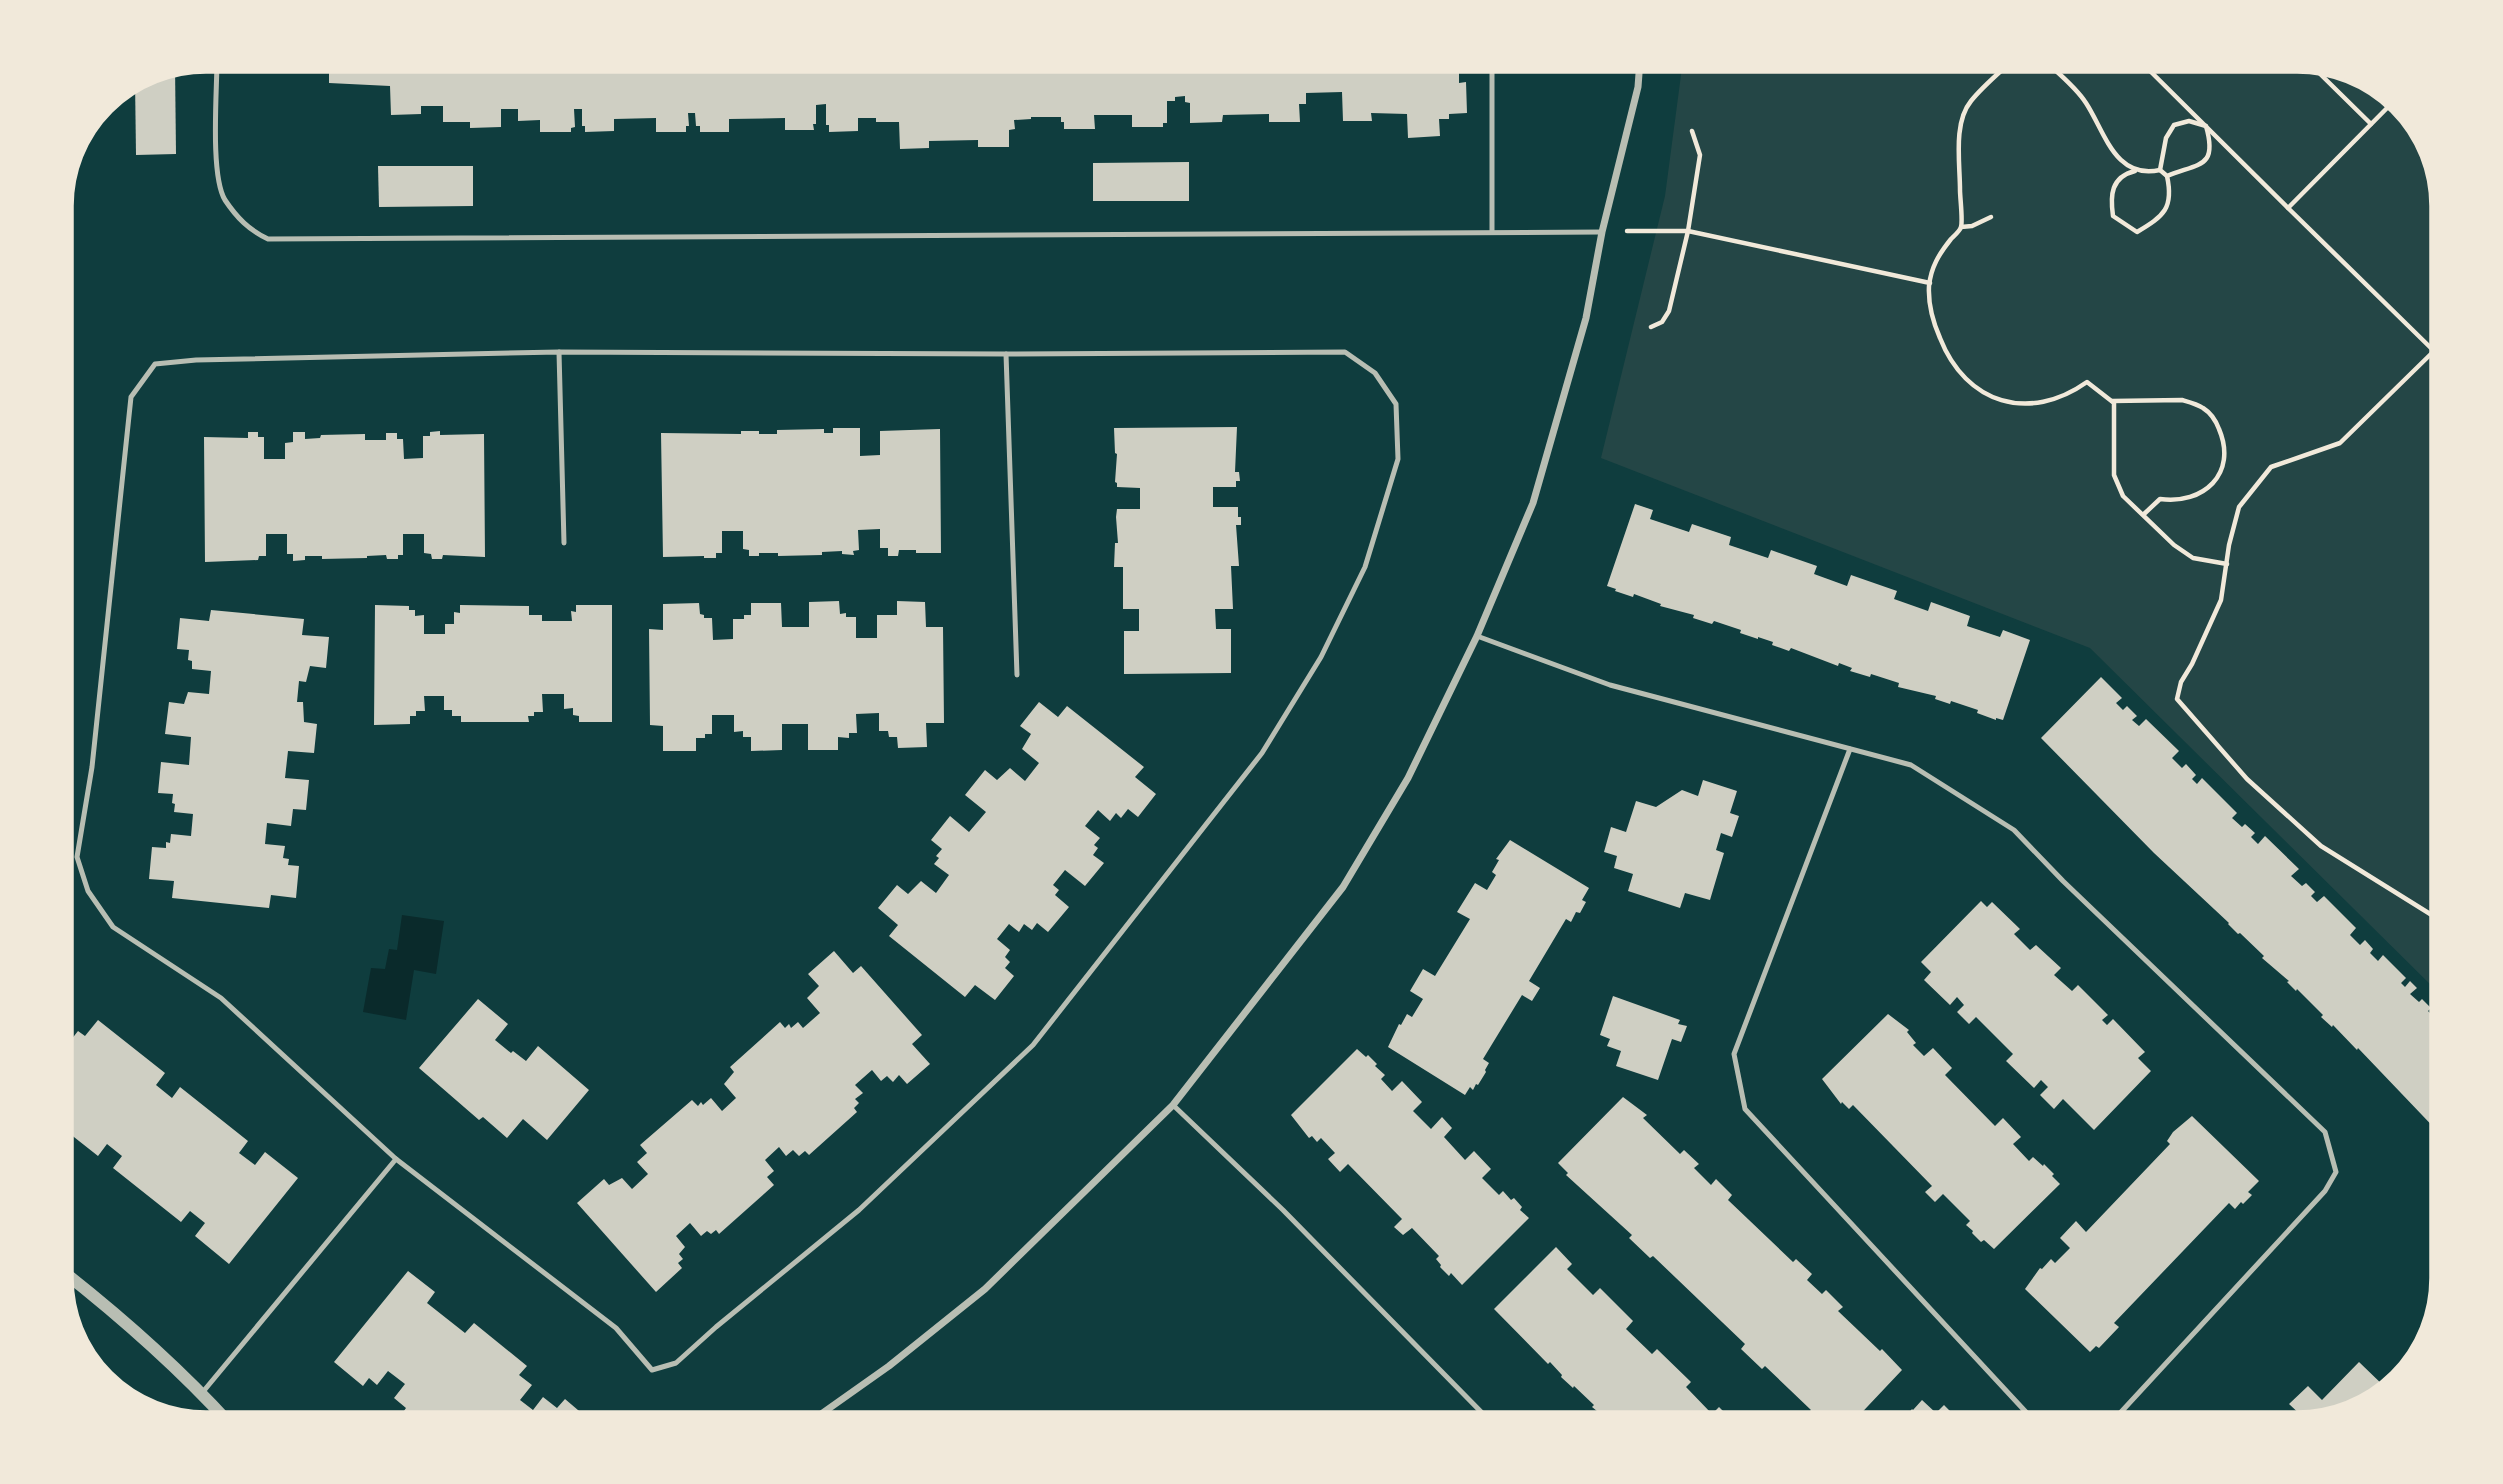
<svg xmlns="http://www.w3.org/2000/svg" width="2503" height="1484" viewBox="0 0 2503 1484" font-family="Figtree,sans-serif">
<rect width="100%" height="100%" fill="#0f3d3e"/>
<path fill="#244646" d="M1683,60H2297L2371,79L2424,132L2443,197V997L2090,648L1601,458L1665,196Z"/>
<path fill="#0a2a2b" d="M402,915L444,921L436,974L414,970L406,1020L363,1012L371,968L385,969L389,949L397,950Z"/>
<g fill="#cfcfc3">
<path d="M318,60H1459V83L1466,82L1467,113L1449,114V119H1439L1440,136L1408,138L1407,114L1371,113L1372,121H1343L1342,92L1306,93V104H1299L1300,122H1269V114L1223,115L1222,122L1190,123V103L1185,102V96L1175,97V101H1167V123H1163V127H1132V115H1094L1095,129H1064V122H1061V117H1031V119L1014,120L1015,129L1009,130V147H978V140L929,141V148L900,149L899,122H876V118H858V131L829,132V125H826V104L816,105V124H813L814,130H785V118L729,119V132H700V126H696L695,113H688L689,126H686V132H656V118L614,119V131L585,132V126H582V109H574L575,127L571,128V132H540V120L518,121V109H501V127L470,128V122H443V106H421V114L391,115L390,86L329,83V68H318Z"/>
<path d="M175,66L176,154L136,155L135,80L150,70Z"/>
<path d="M1189,162V201H1093V163Z"/>
<path d="M378,166H473V206L379,207Z"/>
<path d="M1237,427L1235,472H1239L1240,481H1236V487H1213V507H1238V517H1241V525H1236L1239,566H1231L1233,609H1215L1216,629H1231V673L1124,674V631H1139V609H1123V567H1114L1115,543H1118L1116,517L1117,509H1140V488L1117,487V483L1115,482L1117,454L1115,453L1114,428Z"/>
<path d="M833,428H860V456L880,455V431L940,429L941,553H916V550H899L898,556H888V548H880V529L858,530L859,550L853,551L854,555L842,554V551L822,552V555L778,556V553H759V556H749V550L743,549V531H722V553H716V558H704V556L663,557L661,433L741,434V431H759V434H777V430L824,429V433H833Z"/>
<path d="M440,431V435L484,434L485,557L443,555L442,559H432L431,554L424,553V534H403V555H398V559H387L386,555L367,556V558L322,559V556H305V560L293,561V554H287V534H266V556H259L258,560L205,562L204,437L248,438V432H258V437H264V459H285V443L293,442V432H305V439L320,438L321,435L365,434V440H386V433H397V439H403L404,459L423,458V436H430V432Z"/>
<path d="M1635,504L1653,510L1650,519L1689,532L1692,524L1731,537L1729,545L1768,558L1771,550L1817,566L1814,574L1847,586L1851,575L1897,591L1894,599L1928,611L1931,602L1970,616L1967,626L2000,637L2003,630L2030,640L2003,720L1996,718V720L1977,713L1978,710L1951,701L1950,704L1935,699L1936,696L1898,687L1899,683L1871,674L1870,677L1850,671L1852,668L1839,663L1838,666L1791,648L1789,651L1772,645L1773,642L1758,637V639L1740,633L1741,630L1714,621L1712,624L1693,618L1694,615L1660,606L1661,604L1634,594L1633,597L1615,591L1616,589L1607,586Z"/>
<path d="M839,601L840,614L846,613V617H856V638H877V615H897V601L925,602L926,627H943L944,723H926L927,747L898,748L897,737H889L888,731H879V713L856,714L857,733H849V738L838,737V750H808V724H782V750L751,751V737H743V731L734,732V715H712V734H705V738H696V751H663V726L650,725L649,629L663,630V604L699,603L700,614L704,615V618H712L713,640L733,639V619H744V615H751V603H781L782,627H809V602Z"/>
<path d="M375,605L409,606V610H415V616L424,615V634H445V624H454V612L460,613V605L529,606V615H542V621H572L571,611L576,612V605H612V722H579V716L573,715V708L564,709V694H542L543,712H534V716H528L529,722H461V716H452V710H444V696H424L425,711H416V716H410V724L374,725Z"/>
<path d="M211,610L304,619L302,635L329,637L326,668L310,666L306,682L299,681L297,702H303L304,722L317,724L314,753L288,751L285,778L309,780L306,810L293,809L291,826L267,823L265,844L285,846L283,858L289,859L288,865L299,866L296,898L271,895L269,908L172,898L174,881L149,879L152,847L166,848V842L170,843L171,834L191,836L193,814L174,812L175,804L172,803L173,794L158,793L161,762L189,765L191,737L165,734L169,702L184,704L188,692L209,694L211,671L192,669V661L188,660L189,650L177,649L180,618L209,621Z"/>
<path d="M2101,677L2122,698L2116,703L2123,710L2127,706L2137,716L2132,720L2139,726L2146,719L2179,751L2172,758L2182,768L2186,764L2196,775L2192,779L2197,784L2202,778L2237,813L2232,818L2242,827L2245,824L2255,833L2251,837L2258,844L2265,836L2299,869L2291,876L2302,886L2306,883L2315,892L2311,896L2317,902L2324,896L2356,928L2350,935L2360,945L2365,940L2373,949L2370,953L2378,961L2383,955L2406,978L2401,983L2405,987L2410,981L2417,988L2410,994L2419,1002L2422,999L2431,1008L2428,1011L2436,1019L2443,1011V1137L2358,1048L2357,1050L2333,1025L2332,1027L2321,1017L2323,1015L2297,989L2296,991L2287,982L2289,981L2262,958L2264,956L2240,933L2238,934L2228,924L2229,923L2154,853L2041,738Z"/>
<path d="M1039,702L1058,717L1067,706L1144,767L1135,777L1156,794L1138,817L1128,809L1121,818L1116,813L1110,821L1098,810L1085,826L1100,838L1094,845L1098,848L1093,855L1104,863L1085,886L1065,870L1053,885L1059,890L1055,895L1069,907L1048,932L1037,923L1032,930L1024,924L1019,932L1009,924L997,939L1010,950L1005,957L1010,962L1005,968L1014,976L995,1000L975,985L965,997L889,936L898,925L878,908L897,885L908,894L921,881L936,893L949,875L934,864L939,858L936,856L942,849L931,840L950,816L969,832L986,812L965,795L985,770L997,780L1010,768L1025,781L1039,763L1022,749L1031,734L1020,726Z"/>
<path d="M1703,780L1737,791L1730,813L1739,816L1732,837L1721,833L1716,850L1724,853L1710,900L1685,893L1680,908L1628,891L1633,874L1614,868L1617,856L1604,852L1611,827L1626,832L1636,801L1656,807L1682,790L1698,796Z"/>
<path d="M1510,840L1589,888L1582,900L1586,902L1580,913L1576,912L1571,922L1566,919L1529,981L1540,988L1532,1001L1522,995L1483,1059L1489,1063L1485,1070L1486,1072L1478,1085L1476,1084L1473,1090L1470,1087L1465,1095L1388,1047L1399,1024L1401,1025L1407,1014L1412,1017L1423,999L1410,991L1423,969L1435,976L1470,919L1457,912L1475,883L1487,890L1496,875L1492,872L1499,860L1496,859Z"/>
<path d="M1981,901L1987,907L1992,902L2020,929L2014,934L2030,950L2036,945L2061,968L2054,975L2072,991L2078,985L2108,1015L2102,1020L2107,1025L2113,1019L2145,1052L2138,1058L2151,1071L2094,1130L2063,1099L2054,1109L2040,1095L2048,1087L2041,1080L2034,1088L2006,1061L2013,1054L1976,1017L1969,1024L1957,1012L1964,1005L1957,997L1950,1005L1924,980L1931,972L1921,962Z"/>
<path d="M834,951L853,973L861,966L922,1035L912,1044L930,1064L907,1084L899,1075L893,1082L887,1076L881,1081L872,1070L855,1085L863,1093L855,1099L859,1103L854,1108L857,1112L809,1155L805,1151L799,1156L793,1150L786,1156L779,1147L765,1160L774,1171L767,1177L774,1185L719,1234L716,1230L711,1234L707,1231L701,1236L690,1223L676,1236L685,1247L679,1254L683,1259L678,1263L682,1268L656,1292L577,1203L604,1179L609,1185L622,1178L632,1189L648,1174L637,1162L647,1153L640,1145L692,1100L698,1106L701,1102L703,1105L711,1098L722,1111L736,1098L724,1084L734,1072L730,1067L780,1022L785,1028L789,1024L791,1028L798,1022L803,1028L820,1013L807,998L819,986L808,974Z"/>
<path d="M1613,996L1680,1020L1678,1024L1687,1026L1681,1042L1672,1039L1658,1080L1616,1066L1621,1051L1607,1046L1610,1039L1600,1035Z"/>
<path d="M478,999L508,1024L495,1040L511,1053L513,1051L526,1061L538,1046L589,1090L547,1140L523,1119L507,1138L483,1117L479,1120L419,1068Z"/>
<path d="M1888,1014L1909,1030L1907,1032L1916,1043L1913,1045L1924,1056L1933,1048L1952,1068L1945,1075L1995,1126L2003,1118L2021,1137L2013,1144L2029,1161L2033,1157L2043,1166L2044,1164L2054,1174L2052,1176L2060,1184L1994,1249L1984,1240L1981,1242L1972,1233L1973,1231L1966,1225L1970,1221L1943,1194L1935,1202L1925,1192L1932,1186L1853,1105L1849,1109L1842,1102L1841,1104L1822,1079Z"/>
<path d="M98,1020L165,1073L156,1085L172,1098L180,1087L248,1141L239,1153L255,1165L265,1152L298,1178L229,1264L195,1236L205,1223L190,1211L181,1222L113,1168L122,1156L107,1144L98,1156L60,1126V1054L78,1031L85,1036Z"/>
<path d="M1357,1049L1366,1057L1368,1055L1377,1064L1375,1066L1385,1075L1381,1079L1392,1091L1402,1081L1422,1102L1413,1111L1431,1129L1442,1117L1452,1128L1444,1137L1465,1160L1474,1151L1491,1169L1482,1178L1499,1195L1503,1191L1511,1200L1514,1198L1522,1207L1520,1210L1529,1218L1462,1285L1451,1273L1449,1276L1440,1267L1441,1265L1436,1259L1439,1256L1412,1228L1403,1235L1394,1227L1402,1219L1348,1164L1340,1172L1328,1159L1335,1153L1321,1138L1317,1142L1312,1136L1309,1138L1291,1115Z"/>
<path d="M1623,1097L1647,1115L1643,1118L1680,1154L1684,1150L1699,1164L1694,1168L1711,1185L1716,1179L1732,1195L1728,1200L1793,1262L1796,1259L1812,1274L1807,1280L1822,1294L1826,1290L1843,1307L1838,1311L1880,1351L1882,1349L1902,1370L1851,1424H1818L1816,1422L1818,1420L1809,1412L1811,1410L1765,1366L1762,1369L1741,1349L1745,1344L1653,1256L1650,1258L1629,1238L1632,1235L1566,1175L1568,1173L1558,1163Z"/>
<path d="M2192,1116L2259,1181L2248,1192L2252,1195L2243,1204L2241,1202L2235,1209L2229,1203L2114,1323L2119,1327L2099,1348L2096,1346L2090,1352L2025,1289L2040,1268L2042,1269L2051,1259L2055,1263L2070,1248L2060,1238L2076,1221L2086,1232L2170,1144L2167,1141L2173,1132Z"/>
<path d="M1556,1247L1572,1264L1567,1269L1593,1295L1600,1288L1633,1321L1626,1329L1652,1354L1657,1349L1691,1382L1686,1387L1712,1414L1719,1407L1736,1424H1613L1592,1407L1594,1405L1574,1386L1573,1388L1561,1377L1562,1375L1550,1362L1548,1364L1494,1309Z"/>
<path d="M408,1271L435,1292L427,1303L465,1333L474,1323L527,1366L519,1375L532,1385L520,1400L533,1410L543,1397L557,1408L565,1399L592,1422L590,1424H407L399,1418L406,1408L394,1398L405,1384L388,1371L377,1385L369,1378L363,1386L334,1362Z"/>
<path d="M2359,1362L2387,1389L2371,1405L2303,1423L2301,1421L2304,1418L2289,1404L2308,1386L2322,1400Z"/>
<path d="M1922,1400L1936,1413L1944,1405L1958,1419L1952,1424H1900L1912,1409L1913,1410Z"/>
</g>
<g fill="none" stroke-linecap="round" stroke-linejoin="round">
<g stroke="#f1e9da" stroke-width="4.5">
<path d="M2013,60C1999,73 1983,86 1971,101C1953,123 1960,163 1960,190C1960,198 1963,220 1961,227C1960,231 1954,236 1951,239C1939,254 1931,267 1929,286C1928,304 1933,322 1940,338C1966,404 2029,423 2087,382L2114,403V475L2123,496L2174,545L2193,558L2227,564"/>
<path d="M2044,60C2058,73 2076,87 2086,103C2105,132 2115,180 2160,170"/>
<path d="M2139,60L2288,208"/>
<path d="M2309,63L2371,124"/>
<path d="M2393,102L2288,208L2434,351L2340,443L2271,467L2239,507L2229,545L2221,600L2192,664L2181,682L2177,699L2247,779L2321,846L2443,922"/>
<path d="M2189,121L2206,126C2218,168 2199,163 2167,176L2160,170L2166,138L2174,125Z"/>
<path d="M1692,131L1700,155L1688,231L1930,283"/>
<path d="M2135,171C2111,177 2110,195 2113,216L2137,232C2164,216 2174,208 2167,176"/>
<path d="M1961,227L1972,226L1991,217"/>
<path d="M1627,231H1688L1669,311L1662,322L1651,327"/>
<path d="M2112,401L2182,400C2189,402 2197,404 2203,408C2211,413 2216,421 2219,429C2238,474 2203,505 2160,499L2144,514"/>
</g>
<g stroke="#b8beb3" stroke-width="5">
<path d="M217,60C217,91 210,175 225,200C237,218 249,230 268,239L1602,232"/>
<path d="M1492,60V232"/>
<path d="M559,352L1006,354L1345,352L1375,373L1396,404L1398,459L1365,567L1321,657L1262,753L1033,1045L859,1210L716,1327L676,1363L652,1370L616,1328L396,1159L221,998L113,927L88,891L77,857L92,767L131,397L155,364L196,360Z"/>
<path d="M559,352L564,543"/>
<path d="M1006,354L1017,675"/>
<path d="M1477,636L1610,685L1911,765L2014,830L2063,881L2325,1132L2336,1172L2325,1191L2110,1424"/>
<path d="M1850,749L1734,1054L1745,1109L2037,1424"/>
<path d="M1173,1105L1283,1210L1493,1424"/>
<path d="M202,1393L396,1159"/>
</g>
<path stroke="#b8beb3" stroke-width="7" d="M807,1424L889,1366L985,1289L1173,1105L1343,887L1408,778L1477,636L1533,503L1586,318L1602,232L1638,87L1640,60"/>
<path stroke="#b8beb3" stroke-width="12" d="M60,1269C120,1316 178,1367 230,1424"/>
</g>
<path d="M0 0H2503V1484H0ZM206 72H2297A134 134 0 0 1 2431 206V1278A134 134 0 0 1 2297 1412H206A134 134 0 0 1 72 1278V206A134 134 0 0 1 206 72Z" fill="#f1e9da" fill-rule="evenodd"/>
<path fill="none" stroke="#f1e9da" stroke-width="3.5" d="M206 72H2297A134 134 0 0 1 2431 206V1278A134 134 0 0 1 2297 1412H206A134 134 0 0 1 72 1278V206A134 134 0 0 1 206 72Z"/>
</svg>
